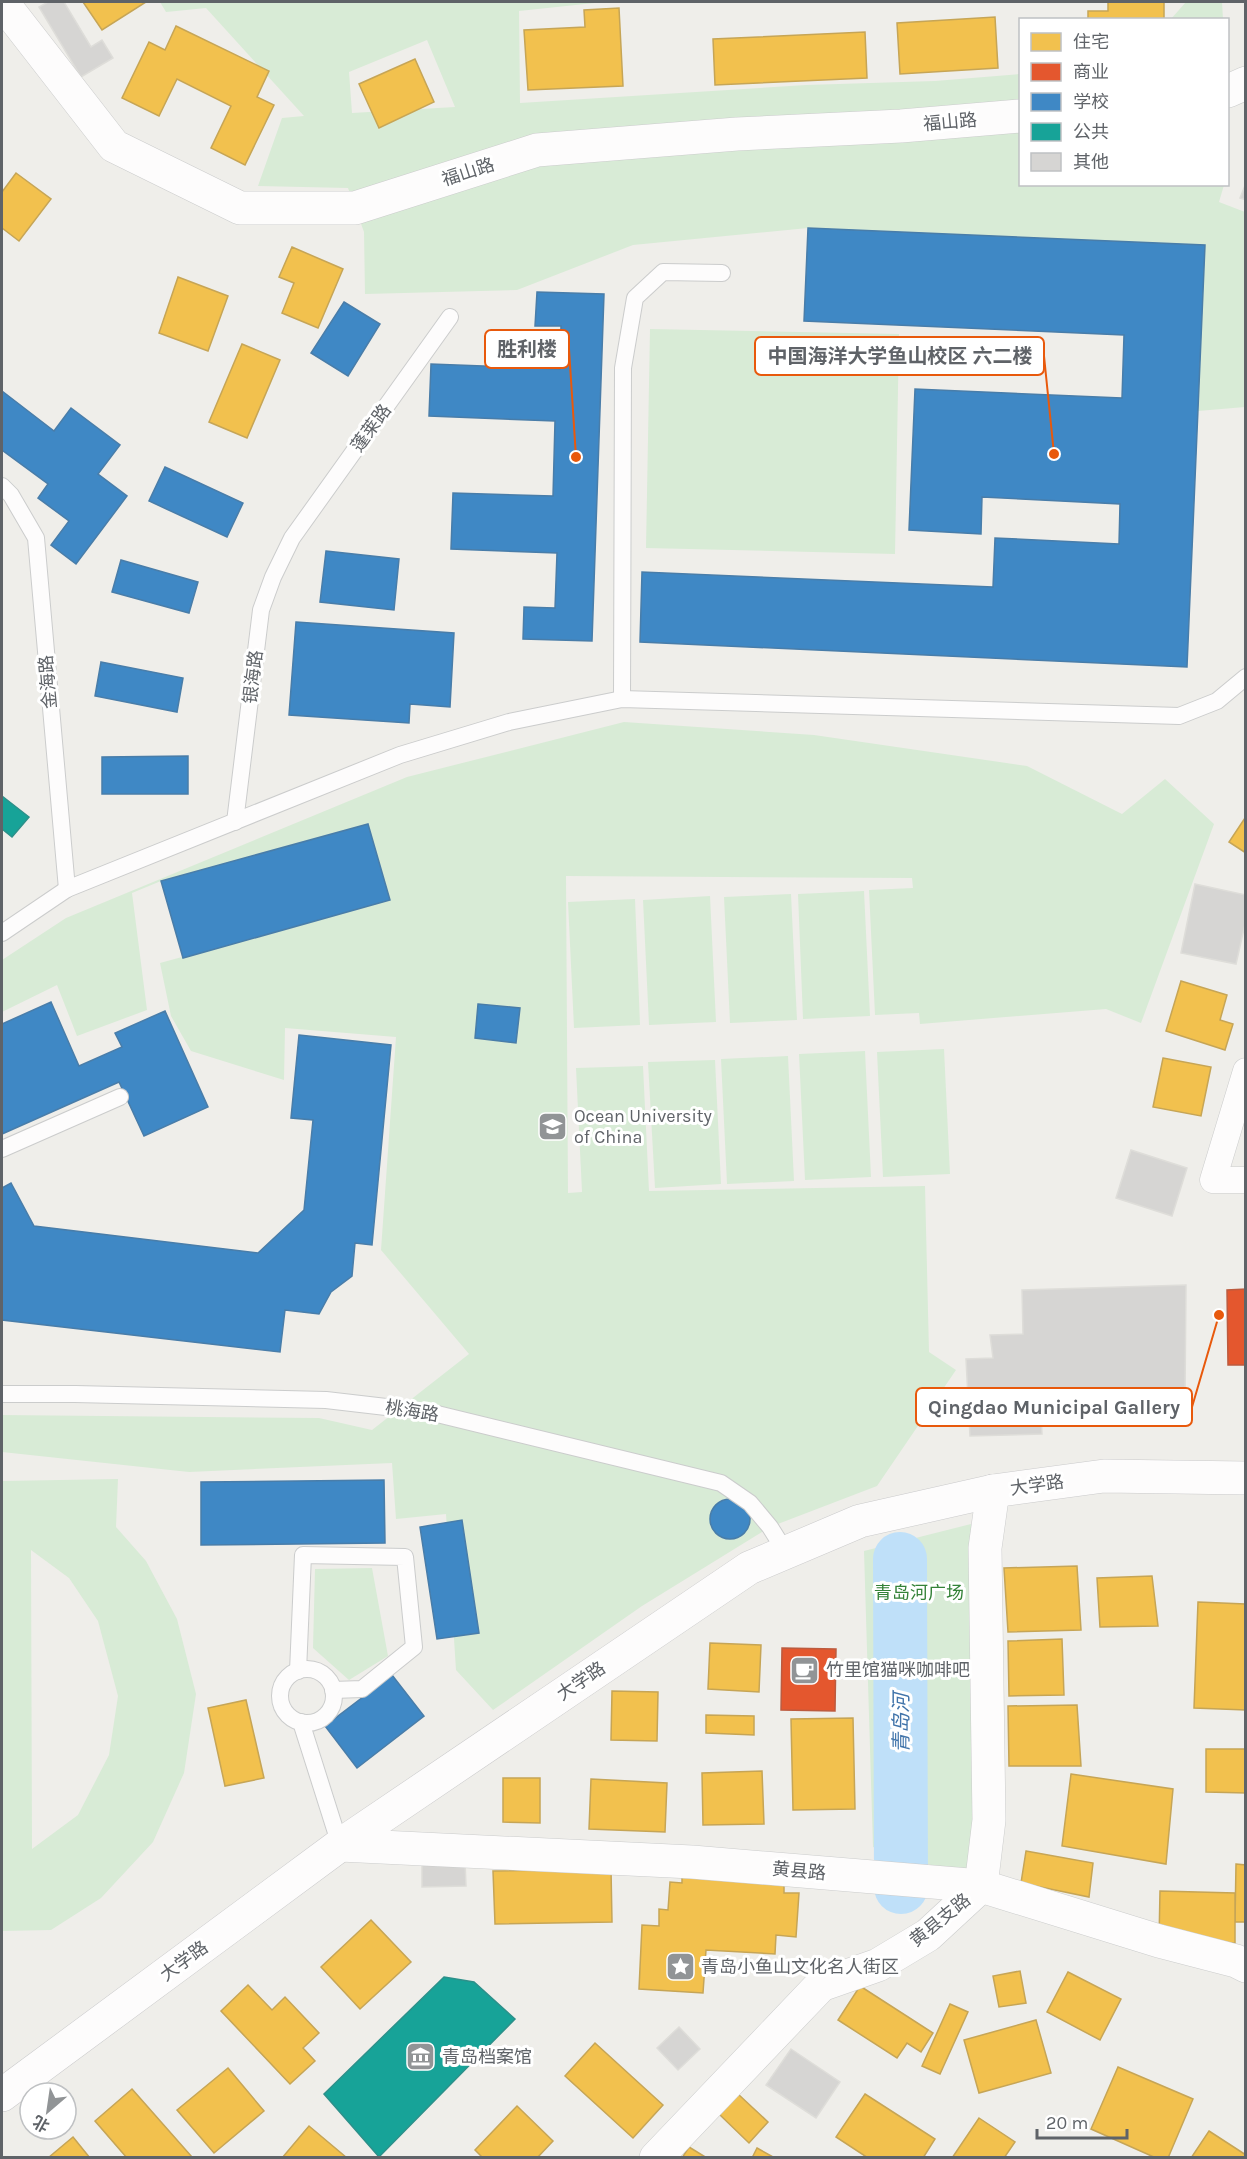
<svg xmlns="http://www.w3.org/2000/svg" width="1247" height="2159" viewBox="0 0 1247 2159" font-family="Karla,'Noto Sans SC',sans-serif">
<rect width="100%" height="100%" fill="#efeeea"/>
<g fill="#d8ebd6" fill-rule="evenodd">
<path d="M160,2H604L519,11L520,103L806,85L935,81L1020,74V184L1224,185L1219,202L1245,212V407L1198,411L1204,245L808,228L633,245L517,290L365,294L364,232L348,188L258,186L282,118L304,116L206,8L166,12ZM427,40L455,107L352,113L349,72Z"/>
<path d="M1186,2H1222L1223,19H1171Z"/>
<path d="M650,329L899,334L895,554L646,548Z"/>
<path d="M624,722L814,735L1027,766L1122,814L1165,779L1214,824L1141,1023L1106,1009L920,1024L919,1013L875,1015L869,890L913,888L912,878L566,876L568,1193L582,1192L576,1068L643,1066L649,1191L925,1186L929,1352L956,1370L877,1486L770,1527L642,1606L493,1710L456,1670L446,1514L396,1519L392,1463L189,1472L2,1452V1415L319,1418L372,1430L469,1354L381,1250L396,1037L285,1028L284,1080L191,1051L171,1016L160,963L390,900L368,824L161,881L132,893L147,1010L77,1036L57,985L2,1012V960L66,918L407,777Z"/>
<path d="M864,891L870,1016L803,1019L798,894Z"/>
<path d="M791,894L797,1020L730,1023L724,897Z"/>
<path d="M710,896L716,1022L649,1025L643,900Z"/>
<path d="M635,899L640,1025L574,1028L568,902Z"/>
<path d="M944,1049L950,1174L883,1177L877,1052Z"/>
<path d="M865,1051L871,1177L805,1180L799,1054Z"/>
<path d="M788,1056L794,1181L727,1184L721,1059Z"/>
<path d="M715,1060L721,1184L655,1188L648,1062Z"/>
<path d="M118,1479L116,1527L146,1561L177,1619L196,1694L184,1773L153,1842L101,1898L51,1930L2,1931V1481ZM31,1550L69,1578L98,1621L118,1696L109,1755L78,1815L32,1849Z"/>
<path d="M971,1524L973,1551V1878L873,1847L864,1551Z"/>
<path d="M372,1568L388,1656L349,1680L313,1648L315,1569Z"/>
</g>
<g fill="#f2c14e" stroke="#c6a556" stroke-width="1.5">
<path d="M83,2H146L102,30Z"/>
<path d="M1108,2H1164V20H1088V11H1108Z"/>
<path d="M619,8L623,86L528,90L524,30L585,27L584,10Z"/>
<path d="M995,17L998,68L900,74L897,23Z"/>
<path d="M176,26L269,71L257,97L274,105L245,165L211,148L231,106L177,79L159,116L122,98L149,42L165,50Z"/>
<path d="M865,32L867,78L715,85L713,39Z"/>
<path d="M415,59L434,102L379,128L359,84Z"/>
<path d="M16,173L51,199L19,241L2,228V192Z"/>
<path d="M292,247L343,269L318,328L282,313L294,283L279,277Z"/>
<path d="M178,277L228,296L208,351L159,333Z"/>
<path d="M242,344L280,360L247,438L209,422Z"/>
<path d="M1245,818L1246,819V853L1229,842Z"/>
<path d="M1181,981L1227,995L1220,1020L1233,1024L1225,1050L1166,1031Z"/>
<path d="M1163,1058L1211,1067L1201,1116L1153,1107Z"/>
<path d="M1077,1566L1081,1630L1008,1632L1004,1568Z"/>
<path d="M1152,1576L1158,1626L1100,1627L1097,1578Z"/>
<path d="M1198,1602L1245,1604L1246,1710L1194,1708Z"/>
<path d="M1062,1639L1064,1695L1009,1696L1008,1641Z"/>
<path d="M710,1643L761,1645L759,1692L708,1689Z"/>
<path d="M612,1691L658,1692L657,1741L611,1740Z"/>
<path d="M246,1700L264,1778L225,1786L208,1708Z"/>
<path d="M1077,1705L1081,1766H1009L1008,1706Z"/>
<path d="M706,1715L754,1716V1735L706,1733Z"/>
<path d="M853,1718L855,1809L793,1810L791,1719Z"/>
<path d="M1206,1749H1246V1793L1206,1792Z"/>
<path d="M762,1771L764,1824L703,1825L702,1773Z"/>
<path d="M1071,1774L1173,1789L1166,1864L1062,1846Z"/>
<path d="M503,1778H540V1823L503,1822Z"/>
<path d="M591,1779L667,1783L665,1832L589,1829Z"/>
<path d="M1026,1851L1093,1863L1089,1897L1021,1883Z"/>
<path d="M1236,1864L1246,1865V1922H1235Z"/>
<path d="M611,1869L612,1922L495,1924L493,1871Z"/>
<path d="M682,1875L784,1880V1893H799L796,1937L776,1935L775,1954L706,1950L703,1993L639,1989L642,1925L659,1926V1909L668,1910L670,1882L682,1883Z"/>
<path d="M1160,1891L1235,1893V1943L1159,1941Z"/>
<path d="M371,1920L411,1962L360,2009L321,1967Z"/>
<path d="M1020,1971L1026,2003L999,2007L993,1976Z"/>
<path d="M1068,1972L1121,1999L1100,2040L1047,2012Z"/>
<path d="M248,1985L272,2010L285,1997L319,2033L303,2048L315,2061L290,2084L221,2011Z"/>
<path d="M860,1986L933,2033L921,2052L907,2043L897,2058L838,2020Z"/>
<path d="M950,2004L968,2012L940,2074L922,2066Z"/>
<path d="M1036,2020L1051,2073L979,2093L964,2040Z"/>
<path d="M595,2043L663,2105L633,2138L565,2076Z"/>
<path d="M1118,2067L1193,2099L1168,2158H1156L1091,2129Z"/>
<path d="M228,2068L264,2111L214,2153L177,2110Z"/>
<path d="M132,2089L192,2157L127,2158L95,2121Z"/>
<path d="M738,2094L768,2122L749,2143L719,2114Z"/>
<path d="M865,2094L935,2139L923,2158H868L836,2137Z"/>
<path d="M517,2106L553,2141L537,2158H483L475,2150Z"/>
<path d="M979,2118L1015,2142L1004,2158H952Z"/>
<path d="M309,2126L347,2158H282Z"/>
<path d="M1209,2131L1246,2155V2158H1191Z"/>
<path d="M73,2137L90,2158H48Z"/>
<path d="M689,2147L707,2158H682Z"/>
<path d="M757,2148L775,2158H752Z"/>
</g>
<g fill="#e4572e" stroke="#bc5b3f" stroke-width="1.5">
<path d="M1246,1289V1365H1228L1227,1290Z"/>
<path d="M782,1648L836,1649L835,1711L781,1710Z"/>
</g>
<g fill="#3f88c5" stroke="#497da9" stroke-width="1.5">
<path d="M808,228L1205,245L1187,667L640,642L642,572L993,587L995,538L1119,544L1120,504L982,497L981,534L909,530L915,389L1122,398L1124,335L804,321Z"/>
<path d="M537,292L604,294L592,641L523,639L524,607L555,608L557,553L451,549L453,493L553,496L555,421L429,416L431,364L560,369L561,326H535Z"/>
<path d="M344,302L380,324L348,376L311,353Z"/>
<path d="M2,391L54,431L71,408L120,445L98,474L127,496L76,564L51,545L69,521L38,498L48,484L2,450Z"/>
<path d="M165,467L243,503L227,537L149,501Z"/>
<path d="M326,551L399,559L394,610L320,602Z"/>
<path d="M121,560L198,582L189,613L112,592Z"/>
<path d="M296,622L454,633L450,707L410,704L409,723L289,715Z"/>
<path d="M101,662L183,678L177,712L95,696Z"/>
<path d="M188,756V794H102V757Z"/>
<path d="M368,824L390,900L183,958L161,881Z"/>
<path d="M51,1002L79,1066L122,1047L115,1033L165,1011L208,1107L144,1136L119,1082L2,1134V1024Z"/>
<path d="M478,1004L520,1008L516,1043L475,1038Z"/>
<path d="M299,1035L391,1045L372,1245L355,1243L352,1276L331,1292L319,1314L285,1310L280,1352L2,1320V1188L11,1183L34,1226L258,1253L304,1210L313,1120L291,1118Z"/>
<path d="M384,1480L385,1543L201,1545V1482Z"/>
<circle cx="730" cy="1519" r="20"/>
<path d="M462,1520L479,1633L437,1639L420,1527Z"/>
<path d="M392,1675L424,1716L357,1768L325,1726Z"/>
</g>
<g fill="#17a398" stroke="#2d908a" stroke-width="1.5">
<path d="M2,796L29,817L12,837L2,829Z"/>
<path d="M444,1977L474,1982L515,2019L379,2157L324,2094Z"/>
</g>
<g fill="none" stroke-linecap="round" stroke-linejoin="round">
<path stroke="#bfe0f9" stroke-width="54" d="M900,1559L901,1887"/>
</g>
<g fill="#d6d5d3" stroke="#deddd9" stroke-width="1.5">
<path d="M48,2H64L91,47L102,40L113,58L81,77L39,7Z"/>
<path d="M1246,183V200L1240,198Z"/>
<path d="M1195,884L1246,895V920L1236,964L1181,953Z"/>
<path d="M1131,1150L1187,1168L1172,1216L1116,1198Z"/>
<path d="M1186,1285L1185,1396L1040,1397L1042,1434L970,1436L966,1359L993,1358L990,1335L1023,1334L1022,1290Z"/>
<path d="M465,1861L466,1886L422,1887V1862Z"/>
<path d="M679,2027L700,2049L678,2070L657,2048Z"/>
<path d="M791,2049L840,2082L816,2118L766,2085Z"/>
</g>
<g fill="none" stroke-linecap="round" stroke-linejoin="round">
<defs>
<g id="service">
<path d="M2,486L11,495L36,538L67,889"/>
<path d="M622,699L623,368L635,298L663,272L722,273"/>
<path d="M235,822L261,610L273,577L292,538L450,317"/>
<path d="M2,933L67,889L400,755L509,722L622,699L1179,716L1217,701L1246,677"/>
<path d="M2,1149L120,1097"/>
<path d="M2,1394H75L326,1400L429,1412L721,1483L750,1503L770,1527L785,1551"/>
<circle cx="307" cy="1696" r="27"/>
<path d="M298,1671L303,1555L405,1557L414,1647L362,1689L333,1690"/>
<path d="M301,1722L340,1845"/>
</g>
<path id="pedestrian" d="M1246,1071L1213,1180H1246"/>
<path id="minor" d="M656,2158L821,1985L878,1965L928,1935L981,1886L989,1820L985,1548L993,1491"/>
<g id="tertiary">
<path d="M2,2L114,146L240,208H355L537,150L737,134L901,126L1020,116"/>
<path d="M1228,91L1246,83"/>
<path d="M340,1845L692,1862L981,1886L1159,1941L1236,1961L1246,1966"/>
</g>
<path id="secondary" d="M2,2095L340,1845L749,1568L860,1521L993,1491L1104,1476L1246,1478"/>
</defs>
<use href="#service" stroke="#cbcccc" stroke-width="18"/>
<use href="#pedestrian" stroke="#cbcccc" stroke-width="27"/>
<use href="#minor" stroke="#cbcccc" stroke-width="34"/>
<use href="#tertiary" stroke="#cbcccc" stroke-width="34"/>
<use href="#secondary" stroke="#cacacb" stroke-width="34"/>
<use href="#service" stroke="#fdfcfc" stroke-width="16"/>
<use href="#pedestrian" stroke="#fdfcfc" stroke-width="26"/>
<use href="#minor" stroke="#fdfcfc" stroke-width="33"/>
<use href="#tertiary" stroke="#fdfcfc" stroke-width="33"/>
<use href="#secondary" stroke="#fdfcfc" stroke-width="33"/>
</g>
<defs>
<symbol id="university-square" viewBox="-11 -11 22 22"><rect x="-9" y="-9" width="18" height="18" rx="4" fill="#919496" stroke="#fff"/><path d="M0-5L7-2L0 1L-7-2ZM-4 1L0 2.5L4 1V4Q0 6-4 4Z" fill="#fff"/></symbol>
<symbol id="cafe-square" viewBox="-11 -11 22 22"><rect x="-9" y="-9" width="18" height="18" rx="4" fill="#919496" stroke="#fff"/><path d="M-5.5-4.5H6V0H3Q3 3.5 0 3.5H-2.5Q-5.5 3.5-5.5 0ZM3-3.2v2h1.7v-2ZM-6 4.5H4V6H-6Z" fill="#fff"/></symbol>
<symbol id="sight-square" viewBox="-11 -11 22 22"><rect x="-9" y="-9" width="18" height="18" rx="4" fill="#919496" stroke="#fff"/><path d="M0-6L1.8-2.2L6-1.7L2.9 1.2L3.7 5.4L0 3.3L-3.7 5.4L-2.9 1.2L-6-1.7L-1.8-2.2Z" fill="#fff"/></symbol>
<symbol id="museum-square" viewBox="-11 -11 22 22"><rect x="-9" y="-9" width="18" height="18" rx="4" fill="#919496" stroke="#fff"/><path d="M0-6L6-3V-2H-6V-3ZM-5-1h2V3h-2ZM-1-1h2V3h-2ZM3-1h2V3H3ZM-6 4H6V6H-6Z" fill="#fff"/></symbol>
</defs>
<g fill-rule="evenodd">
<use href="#university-square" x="536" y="1110" width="33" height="33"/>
<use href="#cafe-square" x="788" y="1654" width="33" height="33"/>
<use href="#sight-square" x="664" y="1950" width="33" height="33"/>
<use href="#museum-square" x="404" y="2040" width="33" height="33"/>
</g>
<g text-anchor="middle" stroke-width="6" stroke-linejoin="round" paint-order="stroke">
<g font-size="18" fill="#5f6368" stroke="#fff">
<text transform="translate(950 122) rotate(-5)" y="6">福山路</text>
<text transform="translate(468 172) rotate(-18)" y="6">福山路</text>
<text transform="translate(371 428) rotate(-54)" y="6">蓬莱路</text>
<text transform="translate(253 677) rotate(-83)" y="6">银海路</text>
<text transform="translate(48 682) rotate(-95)" y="6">金海路</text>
<text transform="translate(412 1411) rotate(9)" y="6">桃海路</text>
<text transform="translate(1037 1485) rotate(-8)" y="6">大学路</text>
<text transform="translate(581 1681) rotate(-34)" y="6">大学路</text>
<text transform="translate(799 1871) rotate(5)" y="6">黄县路</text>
<text transform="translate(940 1920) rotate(-39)" y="6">黄县支路</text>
<text transform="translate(184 1961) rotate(-36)" y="6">大学路</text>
</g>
<g font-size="18" fill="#5f6368" stroke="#fff" text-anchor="start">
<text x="574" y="1122">Ocean University<tspan x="574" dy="21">of China</tspan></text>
<text x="826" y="1676">竹里馆猫咪咖啡吧</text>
<text x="701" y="1973">青岛小鱼山文化名人街区</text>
<text x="442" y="2063">青岛档案馆</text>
</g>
<g font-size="18" fill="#348238" stroke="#fff">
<text x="919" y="1599">青岛河广场</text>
</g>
<g font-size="20" font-style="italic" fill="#4174aa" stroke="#fff">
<text transform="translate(901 1723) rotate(-90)" y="7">青岛河</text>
</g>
</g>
<path fill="none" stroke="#e8590c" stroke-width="2" d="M576 457L569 349M1054 454L1044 356M1219 1315L1192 1407"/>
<g fill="#e8590c" stroke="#fff" stroke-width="2">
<circle cx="576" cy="457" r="6"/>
<circle cx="1054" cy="454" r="6"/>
<circle cx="1219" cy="1315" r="6"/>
</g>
<g fill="#fff" stroke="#e8590c" stroke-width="2">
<rect x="485" y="330" width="84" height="38" rx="6"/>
<rect x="755" y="337" width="289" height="38" rx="6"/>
<rect x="916" y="1388" width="276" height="38" rx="6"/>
</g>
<g font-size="20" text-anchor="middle" font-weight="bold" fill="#5f6368">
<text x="527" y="356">胜利楼</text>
<text x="900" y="363">中国海洋大学鱼山校区 六二楼</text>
<text x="1054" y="1414">Qingdao Municipal Gallery</text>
</g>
<rect width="1247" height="2159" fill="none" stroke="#5f6368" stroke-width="6"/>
<rect x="1019" y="18" width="210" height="168" fill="#ffffff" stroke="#bfc1c3" stroke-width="1.5"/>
<rect x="1031" y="33" width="30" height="18" fill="#f2c14e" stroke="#bfc1c3" stroke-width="1.5"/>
<text x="1073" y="48" font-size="18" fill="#5f6368">住宅</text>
<rect x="1031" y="63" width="30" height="18" fill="#e4572e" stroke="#bfc1c3" stroke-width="1.5"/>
<text x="1073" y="78" font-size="18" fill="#5f6368">商业</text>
<rect x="1031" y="93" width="30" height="18" fill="#3f88c5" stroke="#bfc1c3" stroke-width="1.5"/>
<text x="1073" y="108" font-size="18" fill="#5f6368">学校</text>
<rect x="1031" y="123" width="30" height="18" fill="#17a398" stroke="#bfc1c3" stroke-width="1.5"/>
<text x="1073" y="138" font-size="18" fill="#5f6368">公共</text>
<rect x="1031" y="153" width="30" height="18" fill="#d6d5d3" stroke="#bfc1c3" stroke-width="1.5"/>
<text x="1073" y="168" font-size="18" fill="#5f6368">其他</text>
<g transform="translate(48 2111) rotate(209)"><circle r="28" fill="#ffffff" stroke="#bfc1c3" stroke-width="1.5"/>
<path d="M0-4.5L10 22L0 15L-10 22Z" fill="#919496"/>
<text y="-9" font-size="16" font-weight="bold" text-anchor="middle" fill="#5f6368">北</text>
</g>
<path d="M1037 2129v9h90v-9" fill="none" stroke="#5f6368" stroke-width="3"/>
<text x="1046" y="2129" font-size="18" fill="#5f6368" stroke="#ffffff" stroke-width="4.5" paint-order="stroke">20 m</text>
</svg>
